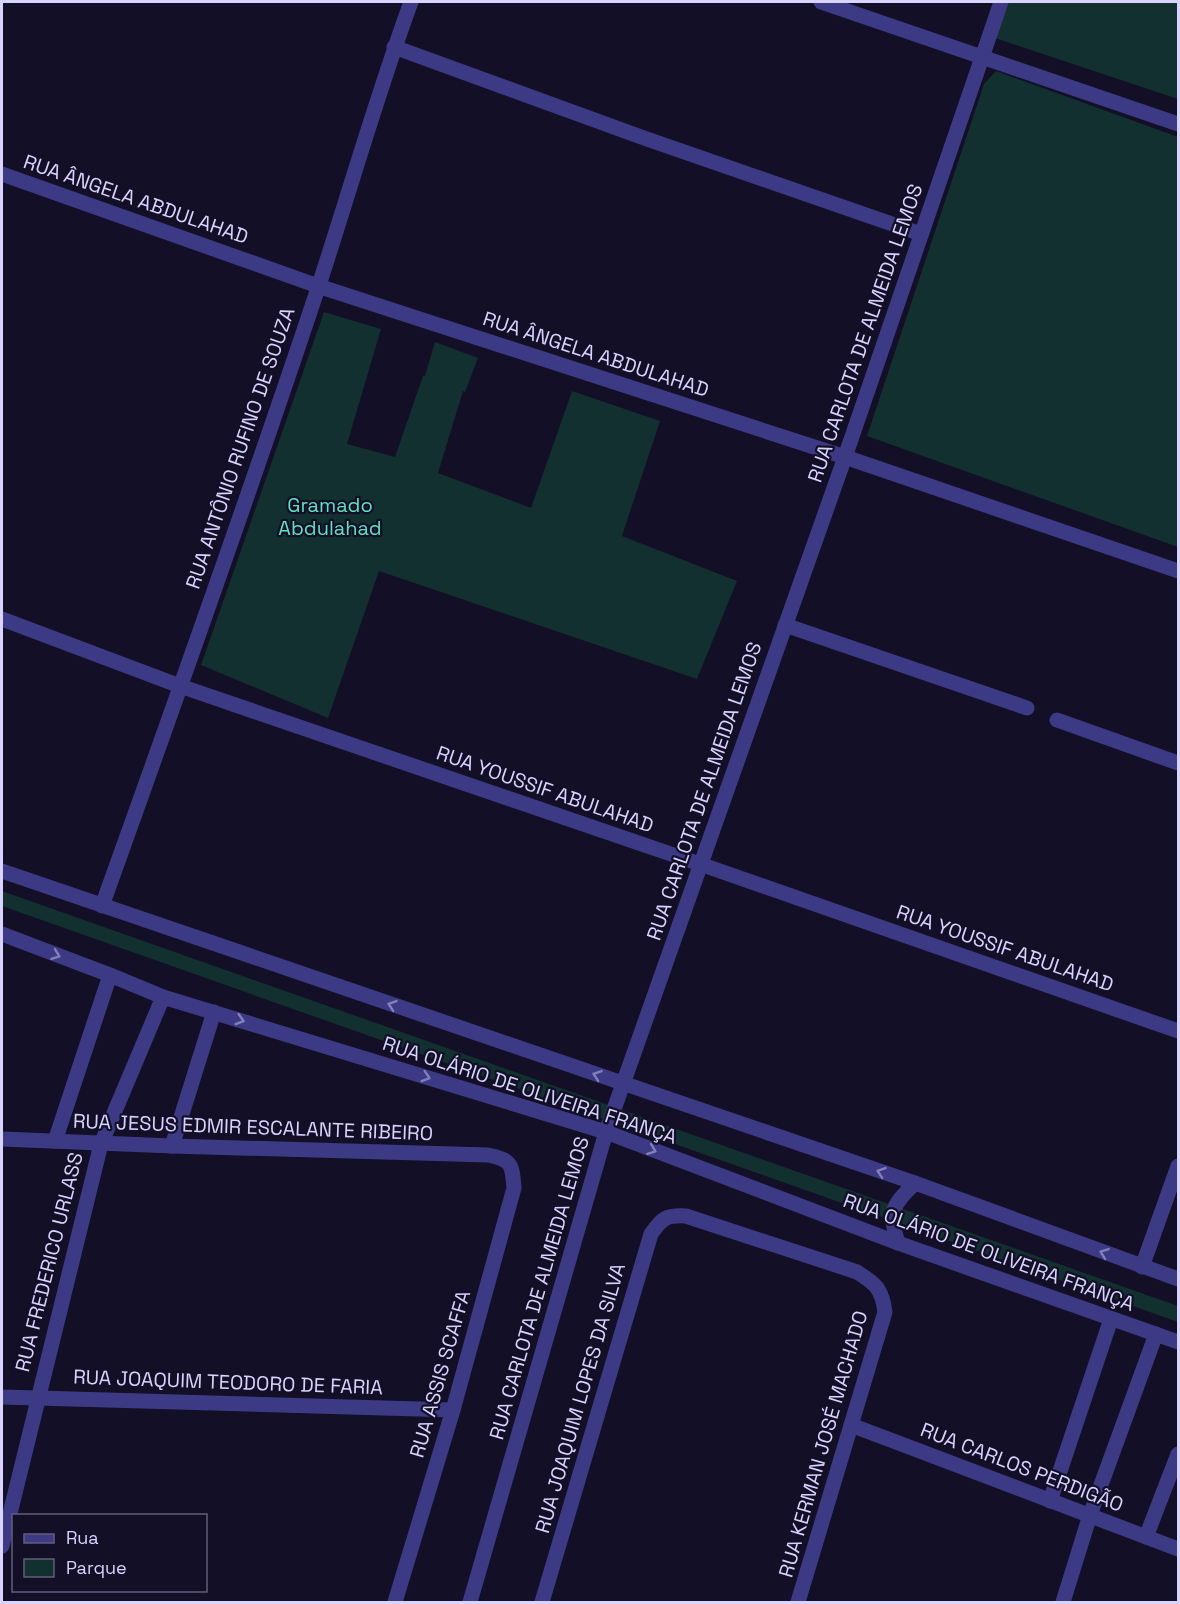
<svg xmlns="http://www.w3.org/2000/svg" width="1180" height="1604" viewBox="0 0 1180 1604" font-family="'Space Grotesk',sans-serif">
<rect width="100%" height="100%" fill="#130f26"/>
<g fill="#12302f">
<path d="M1008,2H1178V99L995,38Z"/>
<path d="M996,71L1178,137V547L867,436L984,84Z"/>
<path d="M324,312L381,329L347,444L395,457L423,376H425L435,342L478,358L465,392L463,391L438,473L531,508L572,391L660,421L622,536L737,581L697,679L379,571L328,718L201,665Z"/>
<path d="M2,891L1178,1306V1322L2,906Z"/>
</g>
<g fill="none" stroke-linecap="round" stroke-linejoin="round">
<g stroke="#3d3a85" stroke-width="15">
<path d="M821,2L1178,124"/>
<path d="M394,47L644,138L921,234"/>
<path d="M2,174L318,286L845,457L1178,571"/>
<path d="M2,619L180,686L700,864L1178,1031"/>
<path d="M785,625L1027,708"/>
<path d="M1057,720L1178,763"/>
<path d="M102,906C176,700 250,493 319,285C350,190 377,95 411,2"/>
<path d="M2,1139L172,1146L488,1155C512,1160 512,1164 514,1188L453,1410L395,1602"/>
<path d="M55,1141L110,975"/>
<path d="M172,1146L214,1012"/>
<path d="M1142,1267L1178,1166"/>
<path d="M2,1397L453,1410"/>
<path d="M851,1425L1178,1549"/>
<path d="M1050,1501L1111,1319"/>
<path d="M1146,1537L1178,1454"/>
<path d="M2,1546L101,1144L163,997"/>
<path d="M470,1602L606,1132L845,457L1001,2"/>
<path d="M542,1602L651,1234C662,1218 666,1215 686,1216L857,1272C876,1284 882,1289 885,1312L798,1602"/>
<path d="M1063,1602L1090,1515L1156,1334"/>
</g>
<g stroke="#3d3a85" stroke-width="15">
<path d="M2,871L915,1183L1178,1279"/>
<path d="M2,934L110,975L163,997L606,1132L898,1243L1178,1342"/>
<path d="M898,1243C888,1211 892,1206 915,1183"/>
</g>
</g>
<defs><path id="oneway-chevron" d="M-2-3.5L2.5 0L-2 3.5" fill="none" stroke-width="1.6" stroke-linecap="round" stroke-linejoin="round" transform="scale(1.5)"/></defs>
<g stroke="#837fbc">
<use href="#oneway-chevron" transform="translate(56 955) rotate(20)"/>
<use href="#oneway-chevron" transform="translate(392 1005) rotate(-161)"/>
<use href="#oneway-chevron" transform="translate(240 1020) rotate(17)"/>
<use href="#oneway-chevron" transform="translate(597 1075) rotate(-161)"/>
<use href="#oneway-chevron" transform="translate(426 1077) rotate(17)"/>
<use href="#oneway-chevron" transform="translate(652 1150) rotate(21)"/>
<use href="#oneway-chevron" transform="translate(881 1172) rotate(-161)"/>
<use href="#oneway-chevron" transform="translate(1104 1253) rotate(-160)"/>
</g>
<g text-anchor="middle" stroke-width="4.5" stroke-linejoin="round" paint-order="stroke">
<g font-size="20" fill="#d9d4ff" stroke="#130f26">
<text transform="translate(136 199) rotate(19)" y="7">RUA ÂNGELA ABDULAHAD</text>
<text transform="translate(865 333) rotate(-71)" y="7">RUA CARLOTA DE ALMEIDA LEMOS</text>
<text transform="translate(596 354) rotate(18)" y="7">RUA ÂNGELA ABDULAHAD</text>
<text transform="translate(240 448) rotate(-71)" y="7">RUA ANTÔNIO RUFINO DE SOUZA</text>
<text transform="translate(545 789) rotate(19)" y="7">RUA YOUSSIF ABULAHAD</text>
<text transform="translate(704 791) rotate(-71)" y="7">RUA CARLOTA DE ALMEIDA LEMOS</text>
<text transform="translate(1005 948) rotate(19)" y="7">RUA YOUSSIF ABULAHAD</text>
<text transform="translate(530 1090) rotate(18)" y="7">RUA OLÁRIO DE OLIVEIRA FRANÇA</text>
<text transform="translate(253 1127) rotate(2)" y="7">RUA JESUS EDMIR ESCALANTE RIBEIRO</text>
<text transform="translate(989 1252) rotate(20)" y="7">RUA OLÁRIO DE OLIVEIRA FRANÇA</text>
<text transform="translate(49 1262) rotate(-76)" y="7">RUA FREDERICO URLASS</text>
<text transform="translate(539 1288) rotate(-74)" y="7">RUA CARLOTA DE ALMEIDA LEMOS</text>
<text transform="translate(440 1374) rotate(-74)" y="7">RUA ASSIS SCAFFA</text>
<text transform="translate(228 1382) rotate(2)" y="7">RUA JOAQUIM TEODORO DE FARIA</text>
<text transform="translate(580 1398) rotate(-74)" y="7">RUA JOAQUIM LOPES DA SILVA</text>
<text transform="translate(823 1444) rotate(-74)" y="7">RUA KERMAN JOSÉ MACHADO</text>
<text transform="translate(1022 1467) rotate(21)" y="7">RUA CARLOS PERDIGÃO</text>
</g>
<g font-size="20" fill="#5fe0c0" stroke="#130f26">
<text x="330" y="512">Gramado<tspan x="330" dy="23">Abdulahad</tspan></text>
</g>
</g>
<rect width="1180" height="1604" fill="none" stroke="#d9d4ff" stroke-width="6"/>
<rect x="12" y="1514" width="195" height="78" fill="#130f26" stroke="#625e7d" stroke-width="1.5"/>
<rect x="24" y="1534" width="30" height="9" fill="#3d3a85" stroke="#625e7d" stroke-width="1.5"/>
<text x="66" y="1544" font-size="18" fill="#d9d4ff">Rua</text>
<rect x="24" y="1559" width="30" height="18" fill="#12302f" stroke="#625e7d" stroke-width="1.5"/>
<text x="66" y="1574" font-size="18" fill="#d9d4ff">Parque</text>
</svg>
